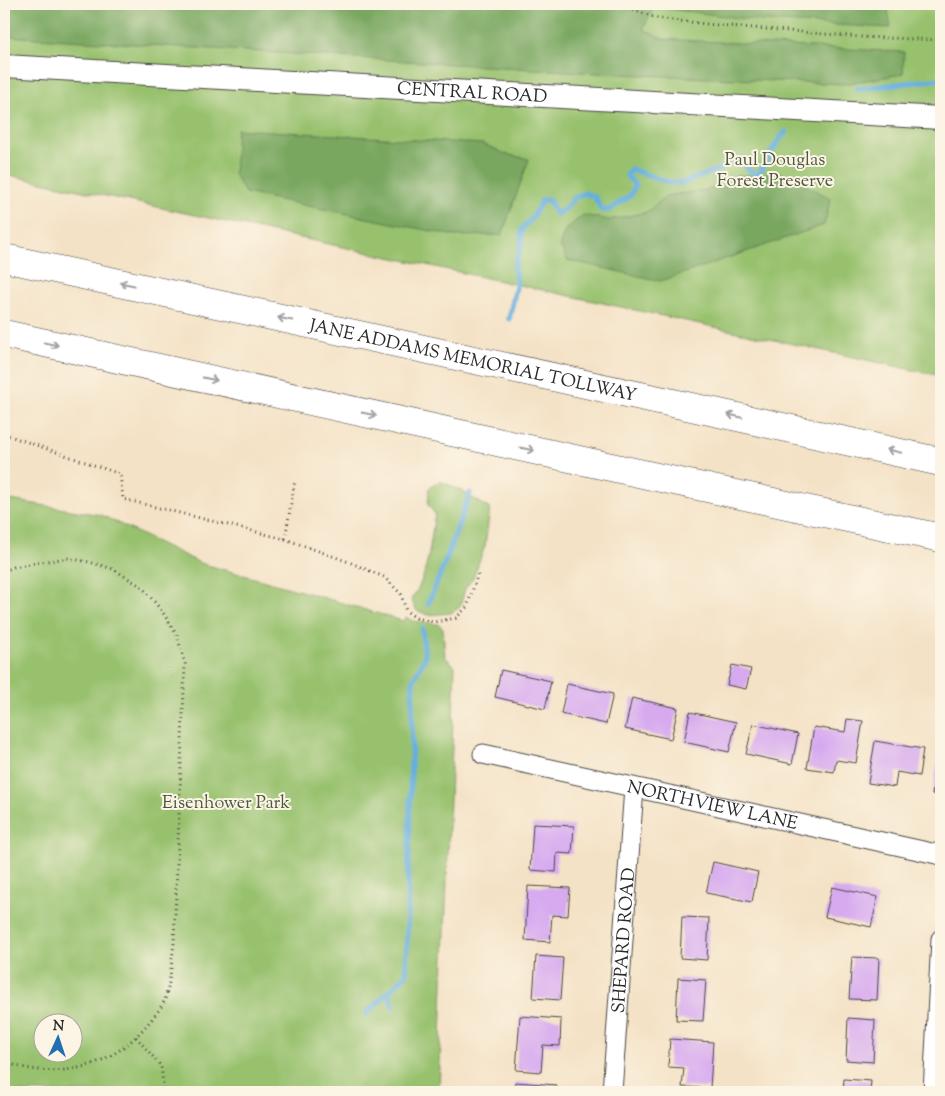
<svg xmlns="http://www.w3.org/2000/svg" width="945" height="1096" viewBox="0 0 945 1096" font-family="'Sorts Mill Goudy',serif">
<rect width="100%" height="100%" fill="#fcf5e5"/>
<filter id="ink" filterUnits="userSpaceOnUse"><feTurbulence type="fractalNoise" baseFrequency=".02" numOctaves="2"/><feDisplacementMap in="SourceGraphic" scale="10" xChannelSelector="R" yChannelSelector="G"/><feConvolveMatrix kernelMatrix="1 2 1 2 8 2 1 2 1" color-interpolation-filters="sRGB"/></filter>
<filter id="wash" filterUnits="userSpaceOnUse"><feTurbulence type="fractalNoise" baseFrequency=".0096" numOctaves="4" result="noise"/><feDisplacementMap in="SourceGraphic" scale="20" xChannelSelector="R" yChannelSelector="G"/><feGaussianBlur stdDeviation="1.12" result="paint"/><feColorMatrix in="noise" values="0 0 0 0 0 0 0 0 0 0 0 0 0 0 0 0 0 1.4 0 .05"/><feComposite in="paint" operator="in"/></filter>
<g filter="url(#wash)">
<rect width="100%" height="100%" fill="#f4e2c6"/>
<g fill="#97c16d" stroke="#61764c" fill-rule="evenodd">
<path d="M4,4H941V376L4,174Z"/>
<path d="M440,481L462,491L490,509L485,546L473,578L465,589L460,607L451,613L428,615L416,610L411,599C429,578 430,540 435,514L428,505L429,488Z"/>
<path d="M4,499L101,515L200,563L308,593L403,621L406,617L412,621L438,624L443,628L445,657L455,666L439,1092H4ZM42,1024H72V1054H42Z"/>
</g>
<g fill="#79a760" stroke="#526946">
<path d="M4,4H887L891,28L762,21L654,7L643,29L663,39L904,52L903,74L843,84L597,73L4,36Z"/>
<path d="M237,129L483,144L505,154L529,159L502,235L455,236L245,193L234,174Z"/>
<path d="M780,173L831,198L824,225L661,281L567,260L560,245L565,230L583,215L609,220L647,212L666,196L725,187L736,176Z"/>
</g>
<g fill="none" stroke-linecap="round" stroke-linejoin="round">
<g stroke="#66afde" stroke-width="5.5">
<path d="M857,89L941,79"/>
<path d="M509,319L517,282L514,268L521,246L522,229L532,218L542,200H549L556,214L564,210L574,198L585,193L595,197L601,210H609L631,195L635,185L627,176L631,169L667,182L683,183L720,169L735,157L757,177L778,141L786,132"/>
<path d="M428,604L446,560L470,493"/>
<path d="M389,992L393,1007"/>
<path d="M366,1014L406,975L413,681L425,657L422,629"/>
</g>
</g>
<g id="blocks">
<g fill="#d7aaf0">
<path d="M732,665L751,669L746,689L727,685Z"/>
<path d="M501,670L551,681L545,709L495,697Z"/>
<path d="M567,684L613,694L606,724L561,714Z"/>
<path d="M632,698L678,708L671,739L625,729Z"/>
<path d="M690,712L736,722L729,752L684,742Z"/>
<path d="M847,719L863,721L856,763L836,760L834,772L807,768L814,727L845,732Z"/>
<path d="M753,724L798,734L792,764L746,754Z"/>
<path d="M875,741L923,749L919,776L897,772L895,787L868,783Z"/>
<path d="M938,763L941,764V796L932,794Z"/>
<path d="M533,824L574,826L572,854L557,853L556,872L530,870Z"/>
<path d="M713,862L758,872L752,902L706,893Z"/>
<path d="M528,886L570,888L568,916L552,915L550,942L525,940Z"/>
<path d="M832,887L878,897L871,927L825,917Z"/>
<path d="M682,917L709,918L707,960L680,958Z"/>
<path d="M536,956L563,958L560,1000L533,998Z"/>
<path d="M852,957L879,958L877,1000L849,999Z"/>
<path d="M678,978L706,980L703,1021L676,1020Z"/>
<path d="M520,1016L561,1019L560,1046L543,1045L541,1072L516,1070Z"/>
<path d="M848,1018L875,1020L873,1062L846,1060Z"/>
<path d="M670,1039L713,1042L710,1088L682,1087L684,1068L668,1067Z"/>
<path d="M844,1079L871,1081L870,1092H843Z"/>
<path d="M515,1082L557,1085L556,1092H514Z"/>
</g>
</g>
</g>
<g filter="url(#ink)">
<use href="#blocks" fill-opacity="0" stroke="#494642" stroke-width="1"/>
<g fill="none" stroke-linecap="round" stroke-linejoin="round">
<defs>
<g id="minor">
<path id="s1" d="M483,754L941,855"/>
<path id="s2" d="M612,1092L634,788"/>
<path d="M933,1092L941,939"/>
</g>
<g id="tertiary">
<path id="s3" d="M4,66L941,118"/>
</g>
<g id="motorway">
<path id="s4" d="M4,258L719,413L941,462"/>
<path d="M4,334L684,483L941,538"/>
</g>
</defs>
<use href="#minor" stroke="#494642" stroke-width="21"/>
<use href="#tertiary" stroke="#494642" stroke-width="24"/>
<use href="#motorway" stroke="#494642" stroke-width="29"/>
<g stroke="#494642" stroke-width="3" stroke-dasharray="1 4" stroke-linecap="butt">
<path d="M619,4L656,18L706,24L860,37L941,40"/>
<path d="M939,4L941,40"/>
<path d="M4,434L120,474L123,499L285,539L295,480"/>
<path d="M285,539L349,562L384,577L401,594L406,611L416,618L434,622L456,618L467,607L479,571"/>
<path d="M4,571L14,567L34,563L67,558L89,562L113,569L142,587L162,611L177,635L185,664L174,943C172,958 171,973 168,988C167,991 166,996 165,999C161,1009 152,1019 145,1027C113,1064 69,1078 21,1067C15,1066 9,1063 4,1060"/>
<path d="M136,1037L161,1066L164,1092"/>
</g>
<use href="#minor" stroke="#fff" stroke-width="19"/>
<use href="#tertiary" stroke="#fff" stroke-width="22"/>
<use href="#motorway" stroke="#fff" stroke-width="28"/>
</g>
<defs><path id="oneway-shaft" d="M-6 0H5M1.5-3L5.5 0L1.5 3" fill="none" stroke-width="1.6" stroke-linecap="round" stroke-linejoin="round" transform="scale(1.25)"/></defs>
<g stroke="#a0a0a0">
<use href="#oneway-shaft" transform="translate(127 284) rotate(-168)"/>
<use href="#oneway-shaft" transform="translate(285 319) rotate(-168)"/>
<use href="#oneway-shaft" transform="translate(51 344) rotate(12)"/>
<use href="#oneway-shaft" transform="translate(210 379) rotate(12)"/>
<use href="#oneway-shaft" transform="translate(369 414) rotate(12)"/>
<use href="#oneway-shaft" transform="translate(735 416) rotate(-167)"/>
<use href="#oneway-shaft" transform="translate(527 449) rotate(12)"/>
<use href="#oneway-shaft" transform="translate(894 451) rotate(-167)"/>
</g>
</g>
<g text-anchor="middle" stroke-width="4" stroke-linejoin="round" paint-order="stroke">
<g font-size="18" fill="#2b2b2b" stroke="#fcf5e5">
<text dy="6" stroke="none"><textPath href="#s3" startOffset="469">CENTRAL ROAD</textPath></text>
<text dy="6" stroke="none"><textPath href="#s4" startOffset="480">JANE ADDAMS MEMORIAL TOLLWAY</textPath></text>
<text dy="6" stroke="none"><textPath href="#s1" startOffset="235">NORTHVIEW LANE</textPath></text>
<text dy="6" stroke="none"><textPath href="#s2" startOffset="152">SHEPARD ROAD</textPath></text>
</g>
<g font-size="18" fill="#4b583f" stroke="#fcf5e5">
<text x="775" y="165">Paul Douglas<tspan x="775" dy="21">Forest Preserve</tspan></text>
<text x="226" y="808">Eisenhower Park</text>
</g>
</g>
<rect width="945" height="1096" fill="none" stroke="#fcf5e5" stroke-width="20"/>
<g transform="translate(58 1038) rotate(3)"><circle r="24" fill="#fcf5e5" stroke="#a8a49b"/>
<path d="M0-4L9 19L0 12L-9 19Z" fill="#1f6fb2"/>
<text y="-8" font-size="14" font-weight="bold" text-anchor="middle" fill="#2b2b2b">N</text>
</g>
</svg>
